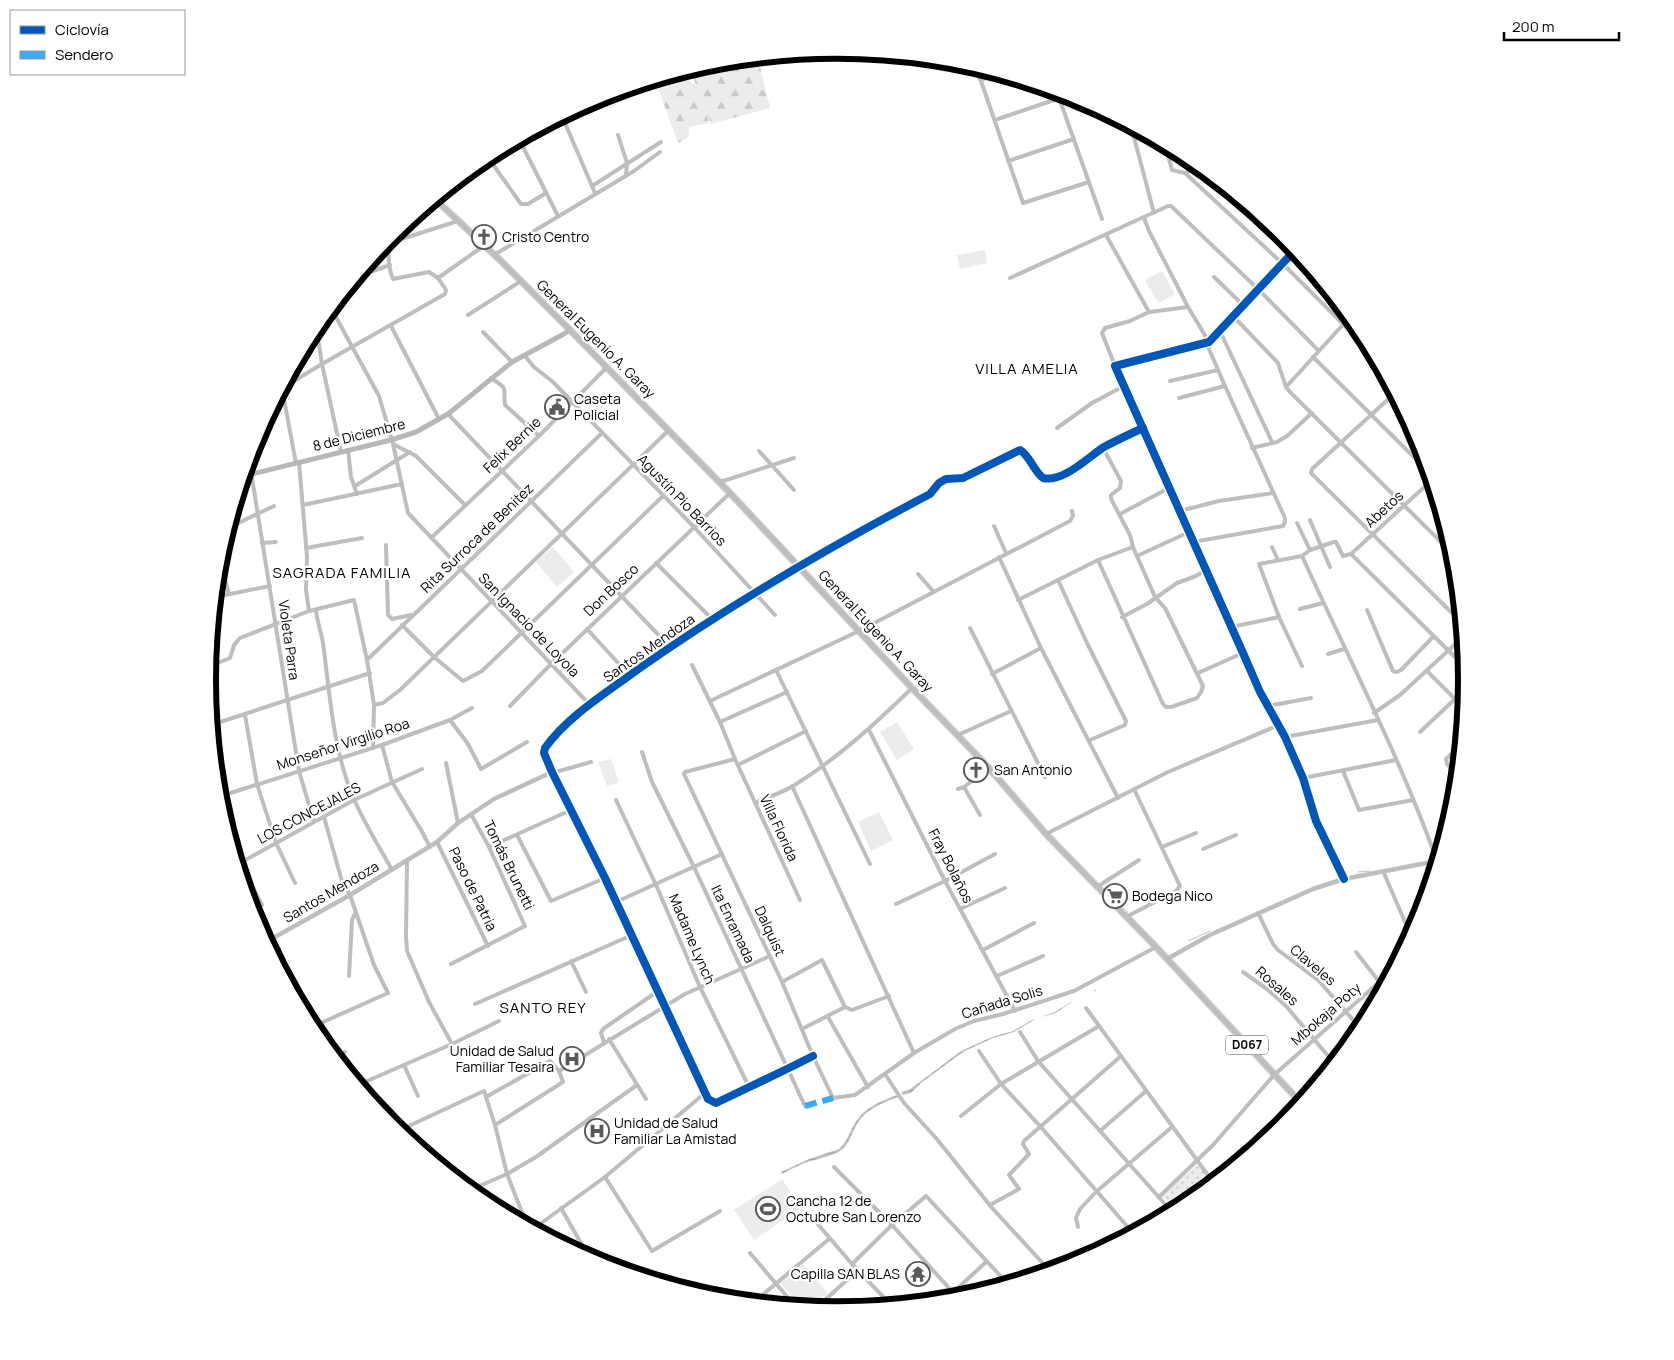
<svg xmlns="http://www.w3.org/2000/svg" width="1674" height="1360" viewBox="0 0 1674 1360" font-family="Manrope,sans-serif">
<defs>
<pattern id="grass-dots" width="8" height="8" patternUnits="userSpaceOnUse" patternTransform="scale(1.25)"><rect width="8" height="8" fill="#ececec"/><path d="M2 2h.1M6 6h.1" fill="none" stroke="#c9c9c9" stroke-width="1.8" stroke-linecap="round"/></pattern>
<pattern id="forest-firs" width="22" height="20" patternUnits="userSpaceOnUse" patternTransform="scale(1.25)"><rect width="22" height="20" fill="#ececec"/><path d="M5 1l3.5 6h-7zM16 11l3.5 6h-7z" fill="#c9c9c9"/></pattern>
<pattern id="water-rules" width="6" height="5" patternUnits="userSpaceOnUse" patternTransform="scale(1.25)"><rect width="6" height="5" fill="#bfbfbf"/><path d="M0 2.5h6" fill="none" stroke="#a2a2a2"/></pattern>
</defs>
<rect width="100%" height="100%" fill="#fff"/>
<path fill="url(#grass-dots)" d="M1198,1164L1213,1183L1187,1204L1175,1210L1162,1196Z"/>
<path fill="url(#forest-firs)" d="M758,58L770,108L711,124L707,113L709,123L689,127V137L678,143L657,85L664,80V77L695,68L696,71L687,75L691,84H695L696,86L693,75L698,71L697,67L718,62Z"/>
<g fill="#ececec">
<path d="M985,250L987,263L960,269L957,255Z"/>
<path d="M1162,271L1175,294L1158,303L1145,280Z"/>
<path d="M553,547L574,572L557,587L536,562Z"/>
<path d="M897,722L914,749L897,760L880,732Z"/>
<path d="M611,759L619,782L607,786L598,762Z"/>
<path d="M879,812L893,840L871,851L858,822Z"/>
<path d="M782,1179L801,1208L754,1240L734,1210Z"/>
<path d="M803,1264L828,1293L811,1307L800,1306L780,1283Z"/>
</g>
<g fill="url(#water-rules)">
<path d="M1076,999L1056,1013L1037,1018L1014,1032L993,1038L963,1052L921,1083L911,1093L903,1095L901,1092L909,1090L961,1051L992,1037L1013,1031L1032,1020L1055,1012Z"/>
<path d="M897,1095L898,1097C884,1102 867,1109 859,1121C852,1130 850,1145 840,1151C831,1156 821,1158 811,1161C801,1164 791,1169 782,1174L781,1172L809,1159L839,1149C848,1142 850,1129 857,1120C866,1107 883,1100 897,1095Z"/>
</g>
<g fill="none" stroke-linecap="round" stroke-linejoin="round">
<g stroke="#bfbfbf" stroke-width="1">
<path d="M1358,872L1371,871"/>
<path d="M1188,941L1210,931"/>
<path d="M1094,991L1096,990"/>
</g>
<defs>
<path id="primary" d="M435,199L501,261L570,330L730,493L912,688L989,768L1046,834L1156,947L1301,1103"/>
</defs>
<use href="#primary" stroke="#dbdbdb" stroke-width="8"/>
<g stroke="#bebebe" stroke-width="4">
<path d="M973,66L981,81L1023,203L1089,182"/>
<path d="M980,80L999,74"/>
<path d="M1057,92L1102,219"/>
<path d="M562,116L595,193"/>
<path d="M998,119L1060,98"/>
<path d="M1131,126L1154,213"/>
<path d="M618,135L627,163L626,175"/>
<path d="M519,139L558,216"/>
<path d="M1165,144L1172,170L1185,173"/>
<path d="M487,156L521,204H528L546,193"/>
<path d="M1008,161L1074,139"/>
<path d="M1199,166L1185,173L1283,264L1375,356"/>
<path d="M592,186L661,142"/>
<path d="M1144,218L1149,231L1188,307L1209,342V349L1225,386L1285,518V522L1283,526L1193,542"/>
<path d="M1106,235L1149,312"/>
<path d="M1295,250L1209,342L1115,366L1243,653L1260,692L1285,737L1303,778L1316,821L1344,879"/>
<path d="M494,255L634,171L660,152"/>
<path d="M356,277L390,265"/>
<path d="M1214,277L1244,306"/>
<path d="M438,278L485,245"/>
<path d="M1010,278L1168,206H1171L1259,290L1319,351"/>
<path d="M331,308L379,396L393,444L416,456L465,505"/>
<path d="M468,315L521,281"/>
<path d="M1234,317L1278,363L1286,387L1290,392L1454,555"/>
<path d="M316,326L322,364L341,452"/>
<path d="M391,326L439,419"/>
<path d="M1220,331L1272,442"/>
<path d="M483,332L512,362"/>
<path d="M524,355L534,367L553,382L694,527L775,615"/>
<path d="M1313,357L1429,472"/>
<path d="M1115,366L1102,333L1105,328L1130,321L1149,312L1188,307"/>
<path d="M491,378C509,390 503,386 505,405L539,436"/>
<path d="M1170,381L1218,370"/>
<path d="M1286,387L1350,317"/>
<path d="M281,389L322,364L445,294L446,290L438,278L429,272L393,279C389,270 386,251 392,242L458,221"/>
<path d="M282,389L296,463"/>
<path d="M1395,393L1312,469L1311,473L1461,622"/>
<path d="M1179,398L1225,386"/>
<path d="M448,414L670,647"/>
<path d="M1057,428L1092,403L1124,386"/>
<path d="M393,444L408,513L590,705"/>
<path d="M1252,448L1277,442L1287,436L1312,413"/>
<path d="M348,450L351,477L357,494"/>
<path d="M759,451L794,490"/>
<path d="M249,459L299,771L314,822"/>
<path d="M299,462L307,557L306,590L309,611"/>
<path d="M720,482L794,458"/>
<path d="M355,486L410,452"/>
<path d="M303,505L402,484"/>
<path d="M1180,511L1219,501L1273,493"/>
<path d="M1120,514L1169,488"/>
<path d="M1310,520L1330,567"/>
<path d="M1297,523L1310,550"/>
<path d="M994,526L1006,553"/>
<path d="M230,527L274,506"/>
<path d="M431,538L539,436L607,367"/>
<path d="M262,543L276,542"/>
<path d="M386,545L388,615L392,619L411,615"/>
<path d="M1272,547L1278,560"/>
<path d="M306,548L362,538"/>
<path d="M1351,554L1466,668"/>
<path d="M1137,556L1189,532"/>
<path d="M1302,556C1348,657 1400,757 1437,861"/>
<path d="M999,557L1041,648L1118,798"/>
<path d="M219,558L229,594"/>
<path d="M1098,560L1163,704L1166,707H1171L1197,698L1201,692L1203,686L1165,608L1155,597L1133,547L1130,535L1111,499V495L1120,488L1121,481L1103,448"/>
<path d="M656,563L712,619"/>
<path d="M798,566L930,494L939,483L946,479L963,478L1018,450C1028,451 1034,470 1043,478C1063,483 1088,457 1104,447C1117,440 1130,434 1143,428"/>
<path d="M918,574L933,591"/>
<path d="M1058,580L1087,643L1126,721L1125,725L1090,740"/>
<path d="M215,597L270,586"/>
<path d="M1018,600L1098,560L1133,547"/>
<path d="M1300,609L1323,603"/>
<path d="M316,610C317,621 321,632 323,643C330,695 333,751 354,799C364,823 379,846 392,870"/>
<path d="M1367,610L1393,671L1397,672L1401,670L1433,637"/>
<path d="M1122,617L1147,604L1177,583L1196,576L1206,570"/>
<path d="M402,625L434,657L463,681L482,671L663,496"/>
<path d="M1231,627L1279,617"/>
<path d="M970,628L1045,777"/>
<path d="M587,629L630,676"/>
<path d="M1328,654L1344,649"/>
<path d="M367,660L602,433"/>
<path d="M692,665L720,722L735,759L800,900"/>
<path d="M1302,666L1279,617L1259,564L1302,556L1310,550L1334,542H1336L1343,556L1351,554L1432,480"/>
<path d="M208,667L230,658L234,645L240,638L309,611L354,600L367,660L374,705L373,747"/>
<path d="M776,670L870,864"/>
<path d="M1427,671L1464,708"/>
<path d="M1198,673L1243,653"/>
<path d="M992,674L1041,648"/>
<path d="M710,701L859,631L1070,521L1073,516L1072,511"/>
<path d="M374,705L383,703L400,690L669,430"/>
<path d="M510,706L551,664L730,493"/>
<path d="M1268,706L1311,698"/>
<path d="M1374,713L1400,695L1463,637"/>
<path d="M245,715L257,784L276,843L295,883"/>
<path d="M450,720L468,744L481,769L527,742"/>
<path d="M720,722L787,692"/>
<path d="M211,725L370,673"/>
<path d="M869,730L945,881L1015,1011"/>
<path d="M1420,732L1455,699"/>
<path d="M958,735L1011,711"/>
<path d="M1285,737L1378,720"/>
<path d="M382,745L392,782L421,830L430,847"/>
<path d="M642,752L652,782L694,867L805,1106"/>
<path d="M735,759L685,772L684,774L782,982L813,1056L833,1098L855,1095L914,1053L955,1029L974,1021L1003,1014L1074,991L1156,947"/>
<path d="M446,763L458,823"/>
<path d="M738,765L806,731"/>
<path d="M1343,771L1359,810L1413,800"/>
<path d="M552,772L605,878L708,1099L716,1103L787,1069L813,1056"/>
<path d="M552,773L591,762"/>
<path d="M1457,776L1447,764L1446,759L1460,746"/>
<path d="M1303,778L1396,760"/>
<path d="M792,786L914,1053"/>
<path d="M964,787L980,815"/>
<path d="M958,789L964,787L989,768"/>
<path d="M218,790L240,862L262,905"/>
<path d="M218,797L382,745L450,720L472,708"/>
<path d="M616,800L656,885L700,987L749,1087"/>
<path d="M755,803C767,797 782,793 793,786C837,759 875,724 912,688"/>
<path d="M1046,834L1168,772L1279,725"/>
<path d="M517,835L551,901L605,878"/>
<path d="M437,842L488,946"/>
<path d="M489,847L571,810"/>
<path d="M1162,847L1196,833"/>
<path d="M1203,849L1236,835"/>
<path d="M407,861L406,936L407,951L429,1002L452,1044"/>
<path d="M238,864L354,800L422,769"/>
<path d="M1383,871L1411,936"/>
<path d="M1097,887L1139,860"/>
<path d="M616,902L722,854"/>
<path d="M896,904L945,881L995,854"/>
<path d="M960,909L1005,888"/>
<path d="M1258,913L1273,944L1278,950L1319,981L1361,1029"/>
<path d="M1126,917L1176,891L1180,886L1134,789"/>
<path d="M983,950L1034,923"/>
<path d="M1356,952L1384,988"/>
<path d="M571,961L586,992"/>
<path d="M451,964L525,926L489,847L471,814"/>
<path d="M1243,972L1267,989L1286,1006L1334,1063"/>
<path d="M349,976L352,920L356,912"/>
<path d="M997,976L1043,956"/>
<path d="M782,982L822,960L845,1007L852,1010L889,996"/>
<path d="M475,1004L632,935"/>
<path d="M1086,1008L1213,1182"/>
<path d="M828,1017L868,1087"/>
<path d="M312,1027L388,993L374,965L350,895L341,878L324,817"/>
<path d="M802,1029L845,1007"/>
<path d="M1020,1032L1038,1061L1172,1212"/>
<path d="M609,1039L646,1099"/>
<path d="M604,1042L601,1033L603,1029L658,991"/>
<path d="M979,1051L1001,1084L1040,1126L1133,1233"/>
<path d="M335,1057L345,1052"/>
<path d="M404,1065L418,1096"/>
<path d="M559,1071L685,994L770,956"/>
<path d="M885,1074L904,1103L936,1138L992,1208L1050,1271"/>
<path d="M358,1085L452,1044L499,1021"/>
<path d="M486,1097L550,1061L559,1071L563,1082L495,1125"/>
<path d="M961,1116L1001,1084L1099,1026"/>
<path d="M398,1131L484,1091L495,1125L507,1174L527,1225"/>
<path d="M1100,1131L1146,1091"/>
<path d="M834,1167L892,1225L958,1298"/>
<path d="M605,1177L652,1251L720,1211"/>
<path d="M470,1190L507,1174L536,1157L637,1085"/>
<path d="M1159,1197L1213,1145L1274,1075L1393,970"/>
<path d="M990,1205L1019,1189L1009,1175L1029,1154L1023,1144L1024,1141L1121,1056"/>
<path d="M561,1208L590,1259"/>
<path d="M816,1222L852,1264L891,1305"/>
<path d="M1078,1227L1076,1218L1080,1209L1097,1191L1172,1127"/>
<path d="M533,1229L605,1177L705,1093"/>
<path d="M750,1253L795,1306"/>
<path d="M852,1264L892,1225L926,1196L1007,1283"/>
<path d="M946,1299L986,1262"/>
<path d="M754,1302L829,1239"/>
<path d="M816,1308L858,1270"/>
</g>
<g stroke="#bebebe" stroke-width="4.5">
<path d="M266,942L350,895L437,842L458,823L494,799L552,772L544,750L547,746L569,722L630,676L712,619L798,566"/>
<path d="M1167,959L1210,935L1313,889L1344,879L1437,861"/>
</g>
<path stroke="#b8b8b8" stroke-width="5" d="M244,476L391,440L416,432L448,414L512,362L562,335L570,330"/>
<use href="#primary" stroke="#bebebe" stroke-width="5.5"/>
<path stroke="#3fa9f5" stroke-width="6" stroke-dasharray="12 6" stroke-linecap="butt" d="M805,1106L833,1098"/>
<defs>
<g id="cycleway">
<path d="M1295,250L1209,342L1115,366L1243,653L1260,692L1285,737L1303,778L1316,821L1344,879"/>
<path d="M813,1056L787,1069L716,1103L708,1099L605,878L552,772L544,753L545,748C568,716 606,693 637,670C731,604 829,547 930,494L939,483L946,479L963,478L1020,450C1030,456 1033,470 1043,478C1063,483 1088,457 1104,447C1117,440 1130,434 1143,428"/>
</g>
</defs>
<use href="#cycleway" stroke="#fff" stroke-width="11"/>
<use href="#cycleway" stroke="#0057b8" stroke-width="8"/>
</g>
<defs>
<symbol id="church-ring" viewBox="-11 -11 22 22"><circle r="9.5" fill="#fff" stroke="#595959" stroke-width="1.5"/><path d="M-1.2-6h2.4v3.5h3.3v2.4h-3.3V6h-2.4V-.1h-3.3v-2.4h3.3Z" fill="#595959"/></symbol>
<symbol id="civic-ring" viewBox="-11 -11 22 22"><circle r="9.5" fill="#fff" stroke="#595959" stroke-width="1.5"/><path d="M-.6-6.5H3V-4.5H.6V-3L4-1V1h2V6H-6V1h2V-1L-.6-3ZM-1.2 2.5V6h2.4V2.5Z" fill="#595959"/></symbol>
<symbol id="supermarket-ring" viewBox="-11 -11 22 22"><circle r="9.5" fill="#fff" stroke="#595959" stroke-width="1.5"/><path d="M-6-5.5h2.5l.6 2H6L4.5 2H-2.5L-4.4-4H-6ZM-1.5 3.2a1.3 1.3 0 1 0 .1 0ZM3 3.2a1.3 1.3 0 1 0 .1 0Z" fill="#595959"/></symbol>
<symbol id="hospital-ring" viewBox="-11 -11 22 22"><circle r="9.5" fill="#fff" stroke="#595959" stroke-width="1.5"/><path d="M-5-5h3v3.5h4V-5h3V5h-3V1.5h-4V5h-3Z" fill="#595959"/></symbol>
<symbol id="stadium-ring" viewBox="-11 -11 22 22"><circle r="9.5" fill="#fff" stroke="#595959" stroke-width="1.5"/><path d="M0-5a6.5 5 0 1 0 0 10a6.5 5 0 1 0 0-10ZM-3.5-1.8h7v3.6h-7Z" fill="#595959"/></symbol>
<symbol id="temple-ring" viewBox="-11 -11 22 22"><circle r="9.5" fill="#fff" stroke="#595959" stroke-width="1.5"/><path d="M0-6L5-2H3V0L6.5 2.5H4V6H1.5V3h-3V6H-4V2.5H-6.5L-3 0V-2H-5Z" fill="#595959"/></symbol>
</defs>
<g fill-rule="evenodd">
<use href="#church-ring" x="470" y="223" width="28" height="28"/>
<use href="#civic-ring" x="543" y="393" width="28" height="28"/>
<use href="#church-ring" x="962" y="756" width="28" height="28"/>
<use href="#supermarket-ring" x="1101" y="882" width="28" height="28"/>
<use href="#hospital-ring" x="558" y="1045" width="28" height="28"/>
<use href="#hospital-ring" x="583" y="1117" width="28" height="28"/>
<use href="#stadium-ring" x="754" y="1195" width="28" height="28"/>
<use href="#temple-ring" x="904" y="1260" width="28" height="28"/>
</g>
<g text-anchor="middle" stroke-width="4.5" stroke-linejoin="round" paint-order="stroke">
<rect fill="#fff" stroke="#4c4c4c" stroke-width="1" x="1226" y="1035.5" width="42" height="19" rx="4"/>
<g font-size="12" font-weight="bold" fill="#000">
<text x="1247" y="1049">D067</text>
</g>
<g font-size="14" fill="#000" stroke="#fff" text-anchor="start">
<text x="502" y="242">Cristo Centro</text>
<text x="574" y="404">Caseta<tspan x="574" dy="16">Policial</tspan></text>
<text x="994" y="775">San Antonio</text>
<text x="1132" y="901">Bodega Nico</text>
<text x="554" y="1056" text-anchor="end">Unidad de Salud<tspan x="554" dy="16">Familiar Tesaira</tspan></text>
<text x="614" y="1128">Unidad de Salud<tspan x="614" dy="16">Familiar La Amistad</tspan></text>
<text x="786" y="1206">Cancha 12 de<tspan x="786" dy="16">Octubre San Lorenzo</tspan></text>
<text x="900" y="1279" text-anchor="end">Capilla SAN BLAS</text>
</g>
<g font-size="14" fill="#000" stroke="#fff">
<text transform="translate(596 339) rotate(45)" y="5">General Eugenio A. Garay</text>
<text transform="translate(359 435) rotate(-14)" y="5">8 de Diciembre</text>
<text transform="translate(512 445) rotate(-44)" y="5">Felix Bernie</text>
<text transform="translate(682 500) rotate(46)" y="5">Agustín Pio Barrios</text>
<text transform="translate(1384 509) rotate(-43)" y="5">Abetos</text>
<text transform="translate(477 538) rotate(-44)" y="5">Rita Surroca de Benitez</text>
<text transform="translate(611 590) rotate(-43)" y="5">Don Bosco</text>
<text transform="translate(529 625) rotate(46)" y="5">San Ignacio de Loyola</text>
<text transform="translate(876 631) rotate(47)" y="5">General Eugenio A. Garay</text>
<text transform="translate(289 640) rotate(82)" y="5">Violeta Parra</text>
<text transform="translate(649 648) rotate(-35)" y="5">Santos Mendoza</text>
<text transform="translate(343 744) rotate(-18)" y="5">Monseñor Virgilio Roa</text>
<text transform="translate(309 813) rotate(-28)" y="5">LOS CONCEJALES</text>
<text transform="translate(779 828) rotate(65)" y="5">Villa Florida</text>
<text transform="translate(509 865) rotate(64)" y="5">Tomás Brunetti</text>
<text transform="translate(951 866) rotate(63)" y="5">Fray Bolaños</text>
<text transform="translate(473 889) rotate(64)" y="5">Paso de Patria</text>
<text transform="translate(331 892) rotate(-30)" y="5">Santos Mendoza</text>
<text transform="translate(733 924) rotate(65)" y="5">Ita Enramada</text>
<text transform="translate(770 931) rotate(65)" y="5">Dalquist</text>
<text transform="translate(692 939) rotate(67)" y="5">Madame Lynch</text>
<text transform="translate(1313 965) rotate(40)" y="5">Claveles</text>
<text transform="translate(1277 986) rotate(41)" y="5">Rosales</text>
<text transform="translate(1002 1002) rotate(-17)" y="5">Cañada Solis</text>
<text transform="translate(1326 1014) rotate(-41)" y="5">Mbokaja Poty</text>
</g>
<g font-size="15" letter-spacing="1" fill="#000" stroke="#fff">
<text x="1027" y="374">VILLA AMELIA</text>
<text x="342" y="578">SAGRADA FAMILIA</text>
<text x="543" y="1013">SANTO REY</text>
</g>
</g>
<path d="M0 0H1674V1360H0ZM216 680a621 621 0 1 1 1242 0a621 621 0 1 1-1242 0Z" fill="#fff" fill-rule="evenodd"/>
<path fill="none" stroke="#000" stroke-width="6" d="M216 680a621 621 0 1 1 1242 0a621 621 0 1 1-1242 0Z"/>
<rect x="10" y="10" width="175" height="65" fill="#ffffff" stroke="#999999"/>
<rect x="20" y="26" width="25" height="8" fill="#0057b8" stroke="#999999"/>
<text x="55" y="35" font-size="15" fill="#000000">Ciclovía</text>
<rect x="20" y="51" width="25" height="8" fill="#3fa9f5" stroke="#999999"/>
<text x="55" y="60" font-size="15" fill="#000000">Sendero</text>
<path d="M1504 32v8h115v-8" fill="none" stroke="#000000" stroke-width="2.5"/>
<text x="1512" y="32" font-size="15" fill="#000000" stroke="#ffffff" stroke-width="4" paint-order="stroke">200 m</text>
</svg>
